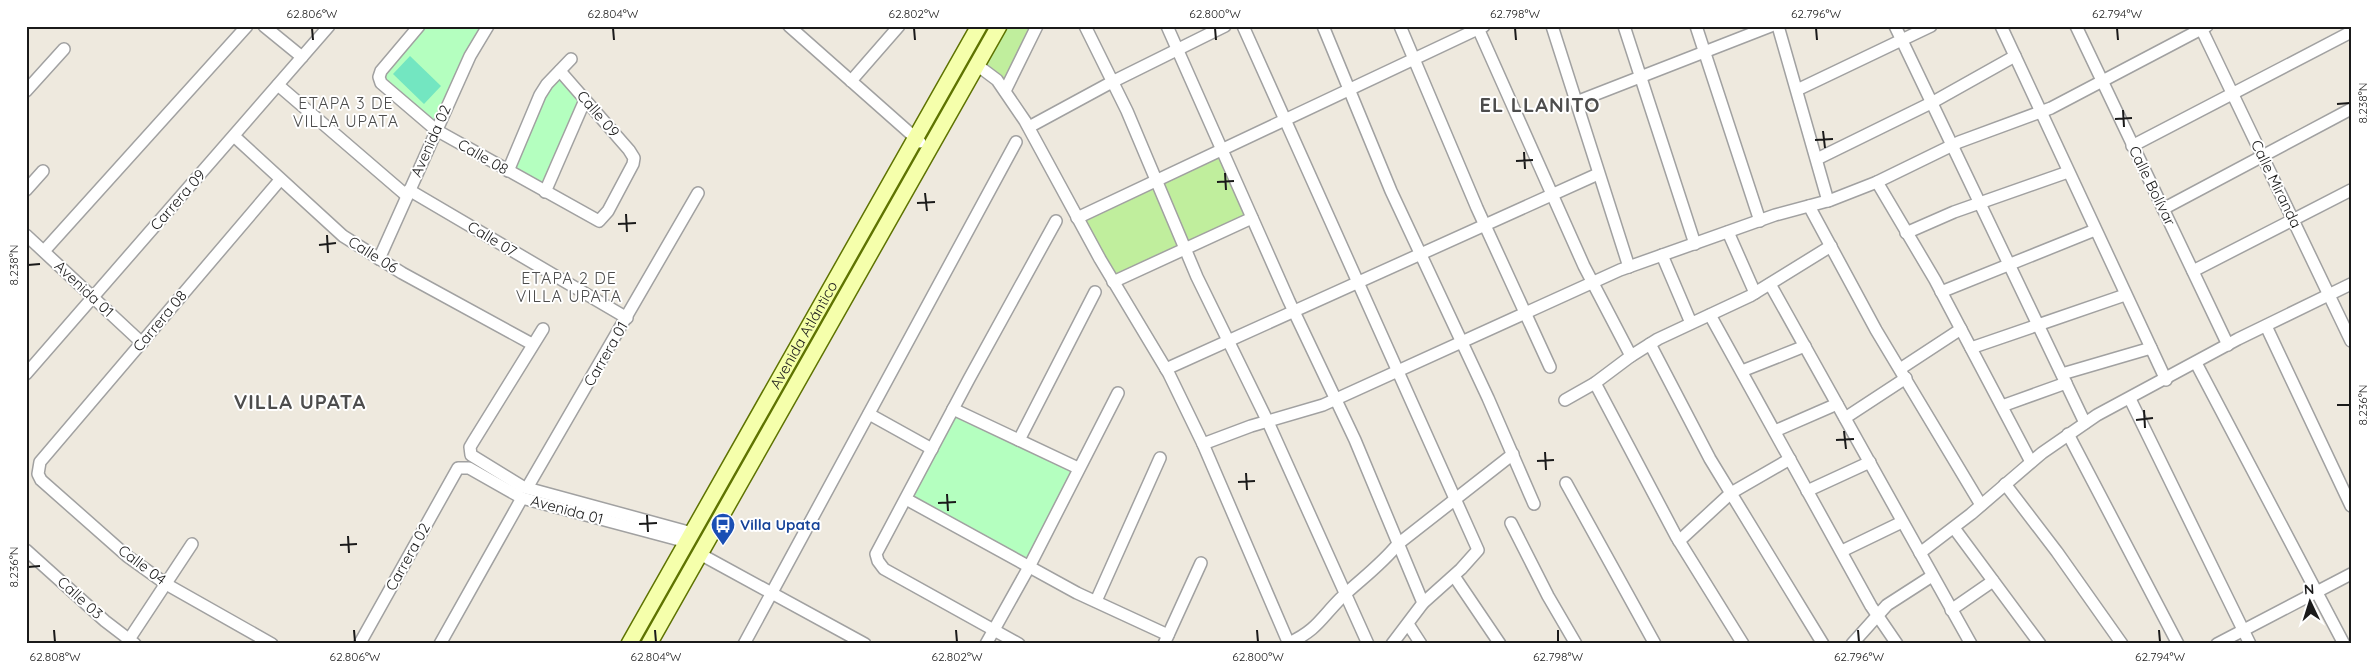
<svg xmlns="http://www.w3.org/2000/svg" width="2377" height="670" viewBox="0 0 2377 670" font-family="Quicksand,sans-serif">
<rect width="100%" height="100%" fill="#eee9de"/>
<g fill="#c0ee9d">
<path d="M999,26H1037L1005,91L977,65Z"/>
<path d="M1222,150L1252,218L1113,282L1077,218Z"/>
</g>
<g fill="#b4ffbf">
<path d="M419,26H488L436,130L380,74Z"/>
<path d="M560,71L585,100L545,192L508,171L534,108Z"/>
<path d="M953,409L1078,468L1029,567L906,499Z"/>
</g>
<path fill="#73e6c1" d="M410,56L441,86L424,104L393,74Z"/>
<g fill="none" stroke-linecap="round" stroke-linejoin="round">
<defs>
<g id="street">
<path d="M264,26L302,57"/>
<path d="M419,26L381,71L379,77L381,83L436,130L599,221L608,211L633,164L634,158L629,150L560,71"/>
<path d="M789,26L920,142"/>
<path d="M1085,26L1127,111L1197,277L1268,422L1368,644"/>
<path d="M1167,26L1289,301L1355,440L1423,603"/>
<path d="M1243,26L1478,550L1461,569L1423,603L1392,644"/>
<path d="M1323,26L1391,191L1488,398L1534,504"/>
<path d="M1400,26L1477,208L1550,367"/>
<path d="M1477,26L1584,266L1631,356"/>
<path d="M1552,26L1629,267"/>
<path d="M1624,26L1695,244"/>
<path d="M1696,26L1760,221"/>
<path d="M1778,26L1828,201"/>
<path d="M1895,26L2085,423"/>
<path d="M2001,26L2166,380"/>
<path d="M2076,26L2228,345"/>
<path d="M2200,26L2351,341"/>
<path d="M977,65L997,80L1025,121L1100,259L1169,374L1203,444L1289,644"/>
<path d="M851,81L899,26"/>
<path d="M278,85L407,196"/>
<path d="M1797,90L1931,26"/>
<path d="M26,91L64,49"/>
<path d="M1005,91L1037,26"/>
<path d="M1576,102L1771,26"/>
<path d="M1029,127L1112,82L1225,26"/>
<path d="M235,137L343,236L402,273L532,344"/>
<path d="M2132,146L2351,32"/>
<path d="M1817,159L1933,102L2015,56"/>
<path d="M508,171L540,95L547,84L571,59"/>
<path d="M1877,182L1935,280L2031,462"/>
<path d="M26,190L43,171"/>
<path d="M409,190L627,318"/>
<path d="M545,192L585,100"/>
<path d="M1809,206L1876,330L1981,505"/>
<path d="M2163,209L2351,109"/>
<path d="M1077,218L1484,26"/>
<path d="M1728,232L1755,293"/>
<path d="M1906,233L1954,212L2068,172"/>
<path d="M26,235L142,343"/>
<path d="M44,251L247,26"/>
<path d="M1662,255L1691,323"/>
<path d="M379,259L470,56L488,26"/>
<path d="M2193,271L2351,190"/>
<path d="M1113,282L1252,218"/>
<path d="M1770,284L1971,644"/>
<path d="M1941,292L2095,230"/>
<path d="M1710,315L1871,606L1897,644"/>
<path d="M2266,326L2351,506"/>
<path d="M543,329L473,442L470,447L471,455L523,487L692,533"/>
<path d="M1650,344L1710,459L1823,644"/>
<path d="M1971,348L2125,295"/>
<path d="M2196,363L2344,644"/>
<path d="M1166,369L1598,174"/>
<path d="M1900,369L1961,329"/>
<path d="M1742,371L1805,346"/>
<path d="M26,374L329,26"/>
<path d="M2062,374L2151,348"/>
<path d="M1595,383L1676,536L1743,644"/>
<path d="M2130,399L2250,644"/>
<path d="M1565,400L1595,383L1631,356L1658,339L1750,296L1831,246"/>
<path d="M2002,406L2066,383"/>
<path d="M953,409L1078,468"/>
<path d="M869,414L932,449"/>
<path d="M1845,418L1906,378"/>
<path d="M1775,431L1837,404"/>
<path d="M2068,434L2178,644"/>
<path d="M1019,440L1095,292"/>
<path d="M1203,444L1251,426L1323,405L1620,270L1775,215L1831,200L1877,182L1959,142L2051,108L2207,26"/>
<path d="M1566,483L1655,644"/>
<path d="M2005,484L2057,552L2122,644"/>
<path d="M527,488L698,193"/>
<path d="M1807,491L1870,462"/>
<path d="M906,499L1077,593L1168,635"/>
<path d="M1511,523L1548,596L1576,644"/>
<path d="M1954,528L2040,644"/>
<path d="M1679,541L1731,493L1790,459"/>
<path d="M26,550L105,621L135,644"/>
<path d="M1842,551L1902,522"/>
<path d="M1920,553L1971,514L2042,453L2097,415L2238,339L2351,284"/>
<path d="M700,554L865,644"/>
<path d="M1454,576L1500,644"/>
<path d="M1096,601L1160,458"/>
<path d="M1951,610L1993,581"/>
<path d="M1408,624L1421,644"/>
<path d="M360,643L458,468H469L522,498L687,542"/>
<path d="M1289,643C1317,630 1321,618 1341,598C1360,580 1381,565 1398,544L1513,454"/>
<path d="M126,644L192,544"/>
<path d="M272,644L166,584L127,556L41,480L38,474L40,462L280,180"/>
<path d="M440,644L522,498"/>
<path d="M744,644L1016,142"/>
<path d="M986,644L1029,567L1118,393"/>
<path d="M1019,644L884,569L878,561L876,554L969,379L1056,221"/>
<path d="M1164,644L1201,563"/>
<path d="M1852,644L1887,605L1932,576"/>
<path d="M2217,644L2351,574"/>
</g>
<g id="secondary">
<path id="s1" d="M629,644L979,26"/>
<path d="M649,644L999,26"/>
</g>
</defs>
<use href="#street" stroke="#a1a1a1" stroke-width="14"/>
<use href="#secondary" stroke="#5e7300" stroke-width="18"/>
<use href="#street" stroke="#fff" stroke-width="11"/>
<use href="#secondary" stroke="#f5ffab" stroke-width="15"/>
</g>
<path fill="none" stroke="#1a1a1a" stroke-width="2" d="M312,28L313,40M613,28L614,40M914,28L915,40M1215,28L1216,40M1515,28L1516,40M1816,28L1817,40M2117,28L2118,40M2337,104L2350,103M2123,110L2124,127M2115,119L2132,118M1823,131L1825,148M1815,140L1833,139M1524,152L1525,169M1516,161L1533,160M1225,173L1226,190M1217,182L1234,181M925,193L927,211M917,203L935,202M626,214L627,232M618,224L636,223M327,235L328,253M319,245L336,243M28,265L40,264M2337,405H2350M2144,410L2145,428M2136,420L2153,418M1844,431L1846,449M1836,440L1854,439M1545,452L1546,470M1537,461L1554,460M1246,473L1247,490M1238,482L1255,481M947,494L948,511M938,503L956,502M647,515L648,532M639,524L657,523M348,536L349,553M340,545L357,544M28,567L40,566M54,630L55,642M354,630L355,642M655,630L656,642M956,630L957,642M1257,630L1258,642M1558,630V642M1858,630L1859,642M2159,630L2160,642"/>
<defs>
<symbol id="bus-pin" viewBox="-11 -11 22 30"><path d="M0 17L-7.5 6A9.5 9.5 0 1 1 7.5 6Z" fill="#1a4fb4" stroke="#fff"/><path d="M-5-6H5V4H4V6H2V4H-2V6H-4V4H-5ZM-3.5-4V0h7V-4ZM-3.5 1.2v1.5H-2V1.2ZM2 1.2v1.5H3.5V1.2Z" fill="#fff"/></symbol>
</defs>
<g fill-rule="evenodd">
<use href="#bus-pin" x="709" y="511" width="28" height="38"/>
</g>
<g text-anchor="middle" stroke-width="4" stroke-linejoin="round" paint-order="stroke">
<g font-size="15" fill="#1a1a1a" stroke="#fff">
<text transform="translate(598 114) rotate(49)" y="5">Calle 09</text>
<text transform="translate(431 141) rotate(-66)" y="5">Avenida 02</text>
<text transform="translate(483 157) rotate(30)" y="5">Calle 08</text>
<text transform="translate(2276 184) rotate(64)" y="5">Calle Miranda</text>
<text transform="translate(2152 186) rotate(64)" y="5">Calle Bolívar</text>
<text transform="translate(178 200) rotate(-49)" y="5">Carrera 09</text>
<text transform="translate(492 239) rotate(31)" y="5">Calle 07</text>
<text transform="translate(373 255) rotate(32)" y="5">Calle 06</text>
<text transform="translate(84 289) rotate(43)" y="5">Avenida 01</text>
<text transform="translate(160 321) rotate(-50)" y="5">Carrera 08</text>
<text dy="5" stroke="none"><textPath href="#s1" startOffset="355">Avenida Atlántico</textPath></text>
<text transform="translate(606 354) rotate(-60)" y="5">Carrera 01</text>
<text transform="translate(567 510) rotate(15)" y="5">Avenida 01</text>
<text transform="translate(408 557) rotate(-61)" y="5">Carrera 02</text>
<text transform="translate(142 565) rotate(37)" y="5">Calle 04</text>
<text transform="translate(80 598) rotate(42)" y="5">Calle 03</text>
</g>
<g font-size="15" font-weight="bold" fill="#164399" stroke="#fff" text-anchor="start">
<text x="740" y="530">Villa Upata</text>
</g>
<g font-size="16" letter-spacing="1" fill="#4d4d4d" stroke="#fff">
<text x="346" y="109">ETAPA 3 DE<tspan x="346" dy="18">VILLA UPATA</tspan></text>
<text x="569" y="284">ETAPA 2 DE<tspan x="569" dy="18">VILLA UPATA</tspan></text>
</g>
<g font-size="20" font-weight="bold" letter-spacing="1" fill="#4d4d4d" stroke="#fff">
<text x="1540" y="112">EL LLANITO</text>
<text x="300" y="409">VILLA UPATA</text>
</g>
</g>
<rect width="2377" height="670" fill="none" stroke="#ffffff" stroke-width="55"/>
<g transform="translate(2310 602) rotate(356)" stroke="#ffffff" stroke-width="4" paint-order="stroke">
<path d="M0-4L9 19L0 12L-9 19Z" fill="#1a1a1a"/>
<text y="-8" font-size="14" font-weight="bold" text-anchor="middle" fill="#1a1a1a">N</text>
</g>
<rect x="28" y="28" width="2322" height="614" fill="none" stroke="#1a1a1a" stroke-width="2"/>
<g font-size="12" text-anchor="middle" fill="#1a1a1a">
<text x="312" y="18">62.806°W</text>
<text x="613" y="18">62.804°W</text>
<text x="914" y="18">62.802°W</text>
<text x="1215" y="18">62.800°W</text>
<text x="1515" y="18">62.798°W</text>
<text x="1816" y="18">62.796°W</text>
<text x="2117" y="18">62.794°W</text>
<text transform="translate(2363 103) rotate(-90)" y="4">8.238°N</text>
<text transform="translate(14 265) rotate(-90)" y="4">8.238°N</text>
<text transform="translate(2363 405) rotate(-90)" y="4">8.236°N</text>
<text transform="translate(14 567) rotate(-90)" y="4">8.236°N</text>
<text x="55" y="661">62.808°W</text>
<text x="355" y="661">62.806°W</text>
<text x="656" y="661">62.804°W</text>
<text x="957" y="661">62.802°W</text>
<text x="1258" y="661">62.800°W</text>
<text x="1558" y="661">62.798°W</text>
<text x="1859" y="661">62.796°W</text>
<text x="2160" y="661">62.794°W</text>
</g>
</svg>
